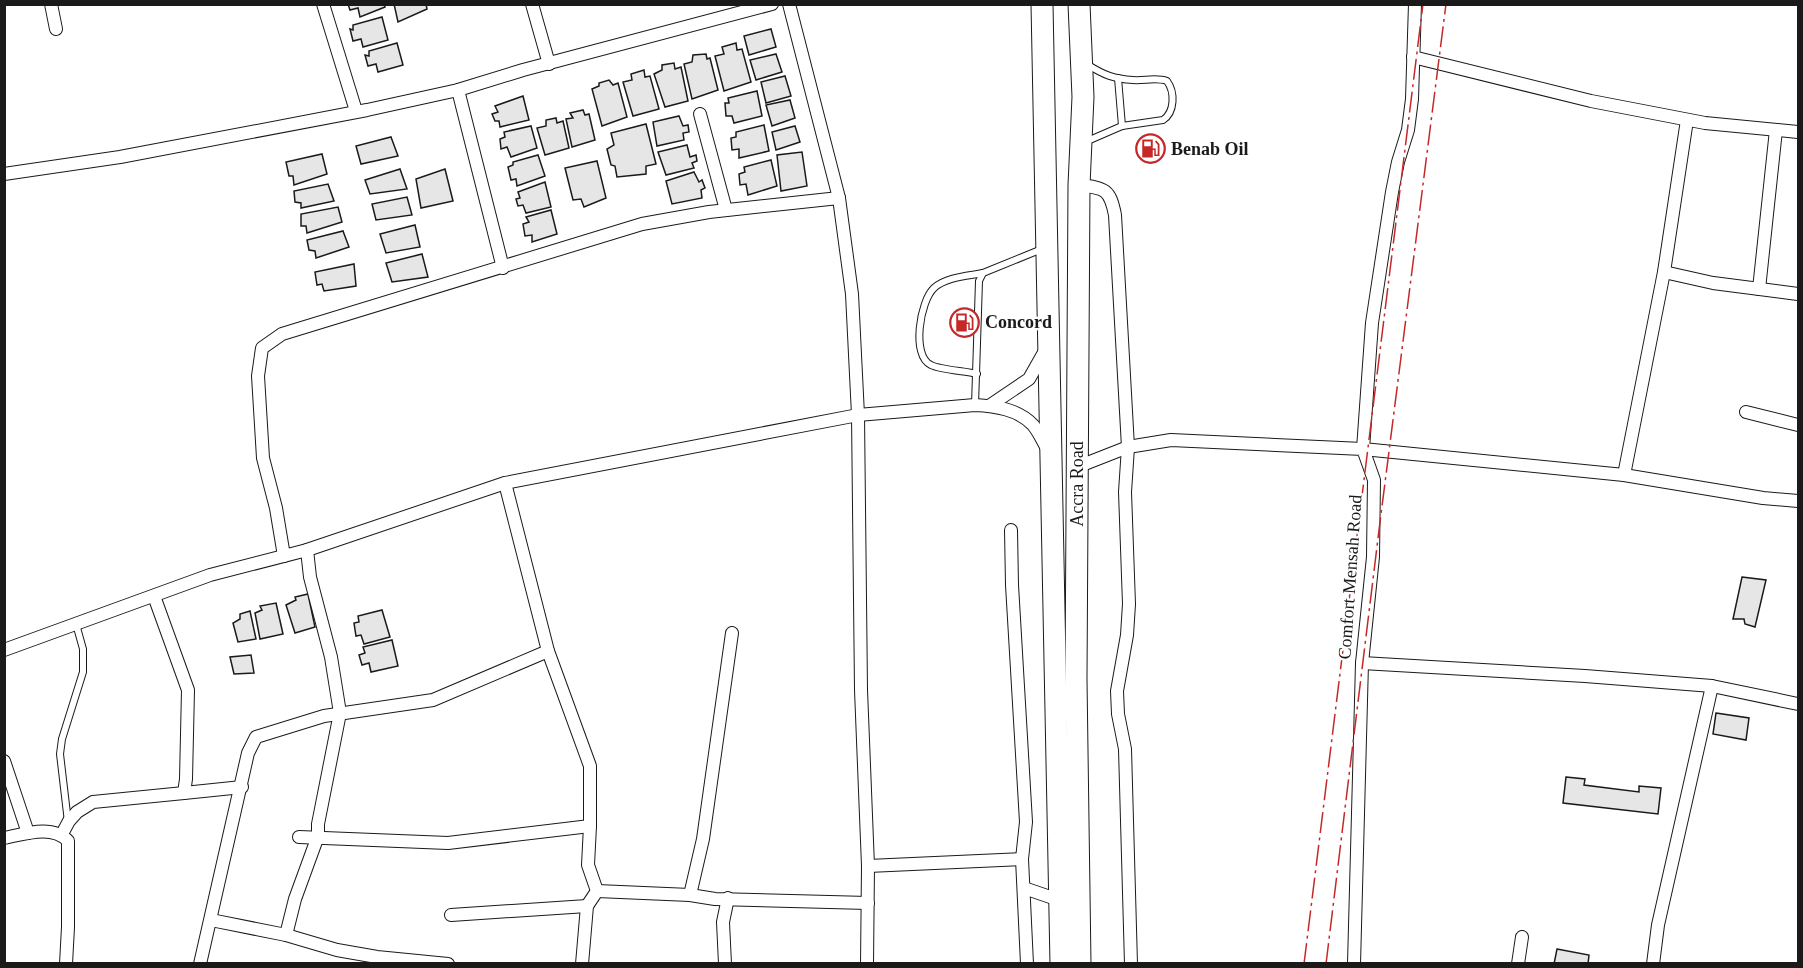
<svg xmlns="http://www.w3.org/2000/svg" width="1803" height="968" viewBox="0 0 1803 968" font-family="'Times New Roman',serif">
<rect width="100%" height="100%" fill="#fff"/>
<g fill="#e6e6e6" stroke="#1a1a1a" stroke-width="1.5">
<path d="M348,4H384L385,7L360,17L358,8L350,10Z"/>
<path d="M394,4H426L427,9L398,22Z"/>
<path d="M382,17L388,40L363,47L361,39L353,41L350,29L353,30V25Z"/>
<path d="M771,29L776,47L749,55L744,36Z"/>
<path d="M397,43L403,65L378,72L376,64L368,66L365,55L369,56V51Z"/>
<path d="M736,43L737,50L742,49L751,82L724,91L715,56L724,54L722,47Z"/>
<path d="M706,54L707,59L710,58L718,90L692,99L684,64L692,62L693,55Z"/>
<path d="M776,54L782,72L756,80L750,60Z"/>
<path d="M674,63L675,69L681,67L688,101L665,107L654,74L662,70V65Z"/>
<path d="M644,70L645,77L650,76L659,109L633,116L623,82L632,80L631,74Z"/>
<path d="M785,76L791,96L766,103L761,82Z"/>
<path d="M609,80L613,85L618,83L627,117L602,126L592,89L599,86V83Z"/>
<path d="M757,91L762,116L734,123L732,116H726L725,103H729L728,98Z"/>
<path d="M523,96L529,120L500,127L499,121H495L492,114L498,112L495,106Z"/>
<path d="M790,100L795,118L772,126L766,105Z"/>
<path d="M583,110L585,115L589,114L595,140L572,147L566,119L573,118L570,113Z"/>
<path d="M679,116L683,126L688,125L689,132L683,133L684,140L657,146L653,122Z"/>
<path d="M556,118L557,123L563,121L569,148L545,155L537,128L546,126V120Z"/>
<path d="M646,124L656,164L646,166V174L617,177L615,166L611,165L607,149L614,145L611,133Z"/>
<path d="M764,125L769,151L739,158V149L732,150L731,138L736,137V132Z"/>
<path d="M531,126L537,148L511,157L507,147L501,149L500,139L505,137L504,132Z"/>
<path d="M795,126L800,142L776,150L772,132Z"/>
<path d="M391,137L398,156L361,164L356,146Z"/>
<path d="M687,145L690,157L696,155L697,161L692,163L694,168L666,175L658,152Z"/>
<path d="M802,152L807,186L781,191L777,155Z"/>
<path d="M322,154L327,174L294,185L293,176H289L286,162Z"/>
<path d="M538,155L545,176L517,186L516,179L511,180L508,167L513,165V162Z"/>
<path d="M771,160L777,186L748,195L746,184L740,185L739,174L745,172L744,167Z"/>
<path d="M597,161L606,198L584,207L581,199L573,200L565,168Z"/>
<path d="M400,169L407,189L370,194L365,180Z"/>
<path d="M445,169L453,201L421,208L416,179Z"/>
<path d="M694,172L699,182L702,180L705,188L701,190L702,198L672,204L666,181Z"/>
<path d="M545,182L551,207L526,213L523,205L518,206L516,199L520,198L518,192Z"/>
<path d="M328,184L334,201L301,208V203L295,202L294,191Z"/>
<path d="M407,197L412,215L376,220L372,204Z"/>
<path d="M338,207L342,222L307,233L306,226H301V214Z"/>
<path d="M551,210L557,234L532,242V235L525,236L523,224L529,222L526,217Z"/>
<path d="M415,225L420,247L386,253L380,234Z"/>
<path d="M343,231L349,247L316,258L315,251L309,250L307,240Z"/>
<path d="M422,254L428,277L392,282L386,263Z"/>
<path d="M354,264L356,286L324,291L322,284L317,285L315,272Z"/>
<path d="M1742,577L1766,580L1755,627L1745,624L1744,619H1733Z"/>
<path d="M308,594L315,627L295,633L286,605L296,600L295,597Z"/>
<path d="M276,603L283,634L260,639L255,613L262,610L260,606Z"/>
<path d="M382,610L390,637L364,644L361,635L356,636L354,623L359,622L358,616Z"/>
<path d="M250,611L256,639L238,642L233,623L240,619V614Z"/>
<path d="M392,640L398,666L371,672L369,663L362,665L359,655L365,653L363,647Z"/>
<path d="M251,655L254,673L234,674L230,657Z"/>
<path d="M1716,713L1749,718L1746,740L1713,734Z"/>
<path d="M1566,777L1585,779L1584,785L1639,792V786L1661,788L1658,814L1563,803Z"/>
<path d="M1557,949L1589,955L1588,964H1554Z"/>
</g>
<g fill="none" stroke-linecap="round" stroke-linejoin="round">
<defs>
<g id="service">
<path d="M1118,78L1122,126"/>
<path d="M1085,142L1122,126L1163,120C1175,112 1175,92 1167,81C1156,77 1144,81 1133,80C1114,79 1104,75 1088,65"/>
<path d="M977,374C966,371 941,370 931,365C911,356 920,301 934,288C946,277 968,276 983,273"/>
<path d="M975,405L979,281L983,273L1042,249"/>
<path d="M68,822L60,754L62,739L83,672V649L76,624"/>
</g>
<g id="minor">
<path d="M51,4L56,29"/>
<path d="M323,4L356,111"/>
<path d="M532,4L549,64"/>
<path d="M789,4L839,198L852,294L858,415L861,690L868,866L867,964"/>
<path d="M1415,4L1412,99L1408,130L1398,162L1392,192L1372,323L1363,449L1624,475L1763,498L1798,501"/>
<path d="M1413,57L1591,101L1705,123L1798,132"/>
<path d="M458,90L503,268"/>
<path d="M700,114L726,210"/>
<path d="M4,174L120,157L367,110L458,90L523,70L772,4"/>
<path d="M1079,185C1105,188 1110,189 1115,215L1128,447L1125,492L1129,604L1127,635L1117,691L1118,714L1125,749L1131,964"/>
<path d="M1664,272L1713,283L1798,294"/>
<path d="M1759,289L1776,130"/>
<path d="M989,406L1029,379L1046,349"/>
<path d="M1746,412L1798,425"/>
<path d="M1077,467L1128,447L1171,440L1363,449L1374,480L1373,557L1362,663L1354,964"/>
<path d="M1624,475L1664,272L1687,120"/>
<path d="M505,483L548,651L590,766V826L588,865L597,891L587,906L582,964"/>
<path d="M1011,530L1012,585L1026,822L1022,859L1027,964"/>
<path d="M284,556L276,508L263,458L258,376L262,348L282,334L642,224L709,212L839,198"/>
<path d="M154,596L188,690L186,779L184,793L242,787"/>
<path d="M4,650L210,575L307,550L505,483L858,415L975,405C995,406 1018,409 1033,425C1039,432 1043,442 1048,450"/>
<path d="M1362,663L1585,676L1712,686L1798,704"/>
<path d="M4,761L28,833"/>
<path d="M62,834L69,821L77,812L93,802L184,793"/>
<path d="M299,837L448,843L590,826"/>
<path d="M4,838C24,834 53,824 68,841V927L66,964"/>
<path d="M868,866L1022,859"/>
<path d="M1024,888L1059,900"/>
<path d="M597,891L690,895L715,899L868,903"/>
<path d="M690,895L703,839L732,633"/>
<path d="M451,915L587,906"/>
<path d="M211,920L286,935L337,950L377,957L448,964"/>
<path d="M286,935L295,899L318,836V824L340,713L331,657L310,577L307,550"/>
<path d="M200,964L248,753L256,737L324,716L433,700L548,651"/>
<path d="M725,964L723,922L728,898"/>
<path d="M1518,964L1522,937"/>
<path d="M1653,964L1658,925L1712,686"/>
</g>
<g id="trunk">
<path d="M1042,4L1061,964"/>
<path d="M1079,4L1083,97L1079,185L1076,679L1080,964"/>
</g>
</defs>
<use href="#service" stroke="#1a1a1a" stroke-width="8"/>
<use href="#minor" stroke="#1a1a1a" stroke-width="14"/>
<use href="#trunk" stroke="#1a1a1a" stroke-width="23"/>
<use href="#service" stroke="#fff" stroke-width="6"/>
<use href="#minor" stroke="#fff" stroke-width="12"/>
<use href="#trunk" stroke="#fff" stroke-width="21"/>
<g stroke="#c62828" stroke-width="1.5" stroke-dasharray="21 4.5 3 4.5" stroke-linecap="butt">
<path d="M1304,964L1423,4"/>
<path d="M1326,964L1380,522L1446,4"/>
</g>
</g>
<defs>
<symbol id="fuel-ring" viewBox="-11 -11 22 22"><circle r="9.5" fill="#fff" stroke="#c62828" stroke-width="1.5"/><path d="M-5.5-6h7V0h2V4h1.3V-2.5L3-4.5l.8-.8L6-3V5H2.5V1h-1V6h-7ZM-4.2-4.7v3.2H.2V-4.7Z" fill="#c62828"/></symbol>
</defs>
<g fill-rule="evenodd">
<use href="#fuel-ring" x="1134" y="132" width="33" height="33"/>
<use href="#fuel-ring" x="948" y="306" width="33" height="33"/>
</g>
<g text-anchor="middle" stroke-width="4.5" stroke-linejoin="round" paint-order="stroke">
<g font-size="18" font-weight="bold" fill="#1a1a1a" stroke="#fff" text-anchor="start">
<text x="1171" y="155">Benab Oil</text>
<text x="985" y="328">Concord</text>
</g>
<g font-size="18" fill="#1a1a1a" stroke="#fff">
<text transform="translate(1077 484) rotate(-90)" y="6">Accra Road</text>
<text transform="translate(1350 577) rotate(-86)" y="6">Comfort Mensah Road</text>
</g>
</g>
<rect width="1803" height="968" fill="none" stroke="#1a1a1a" stroke-width="12"/>
</svg>
